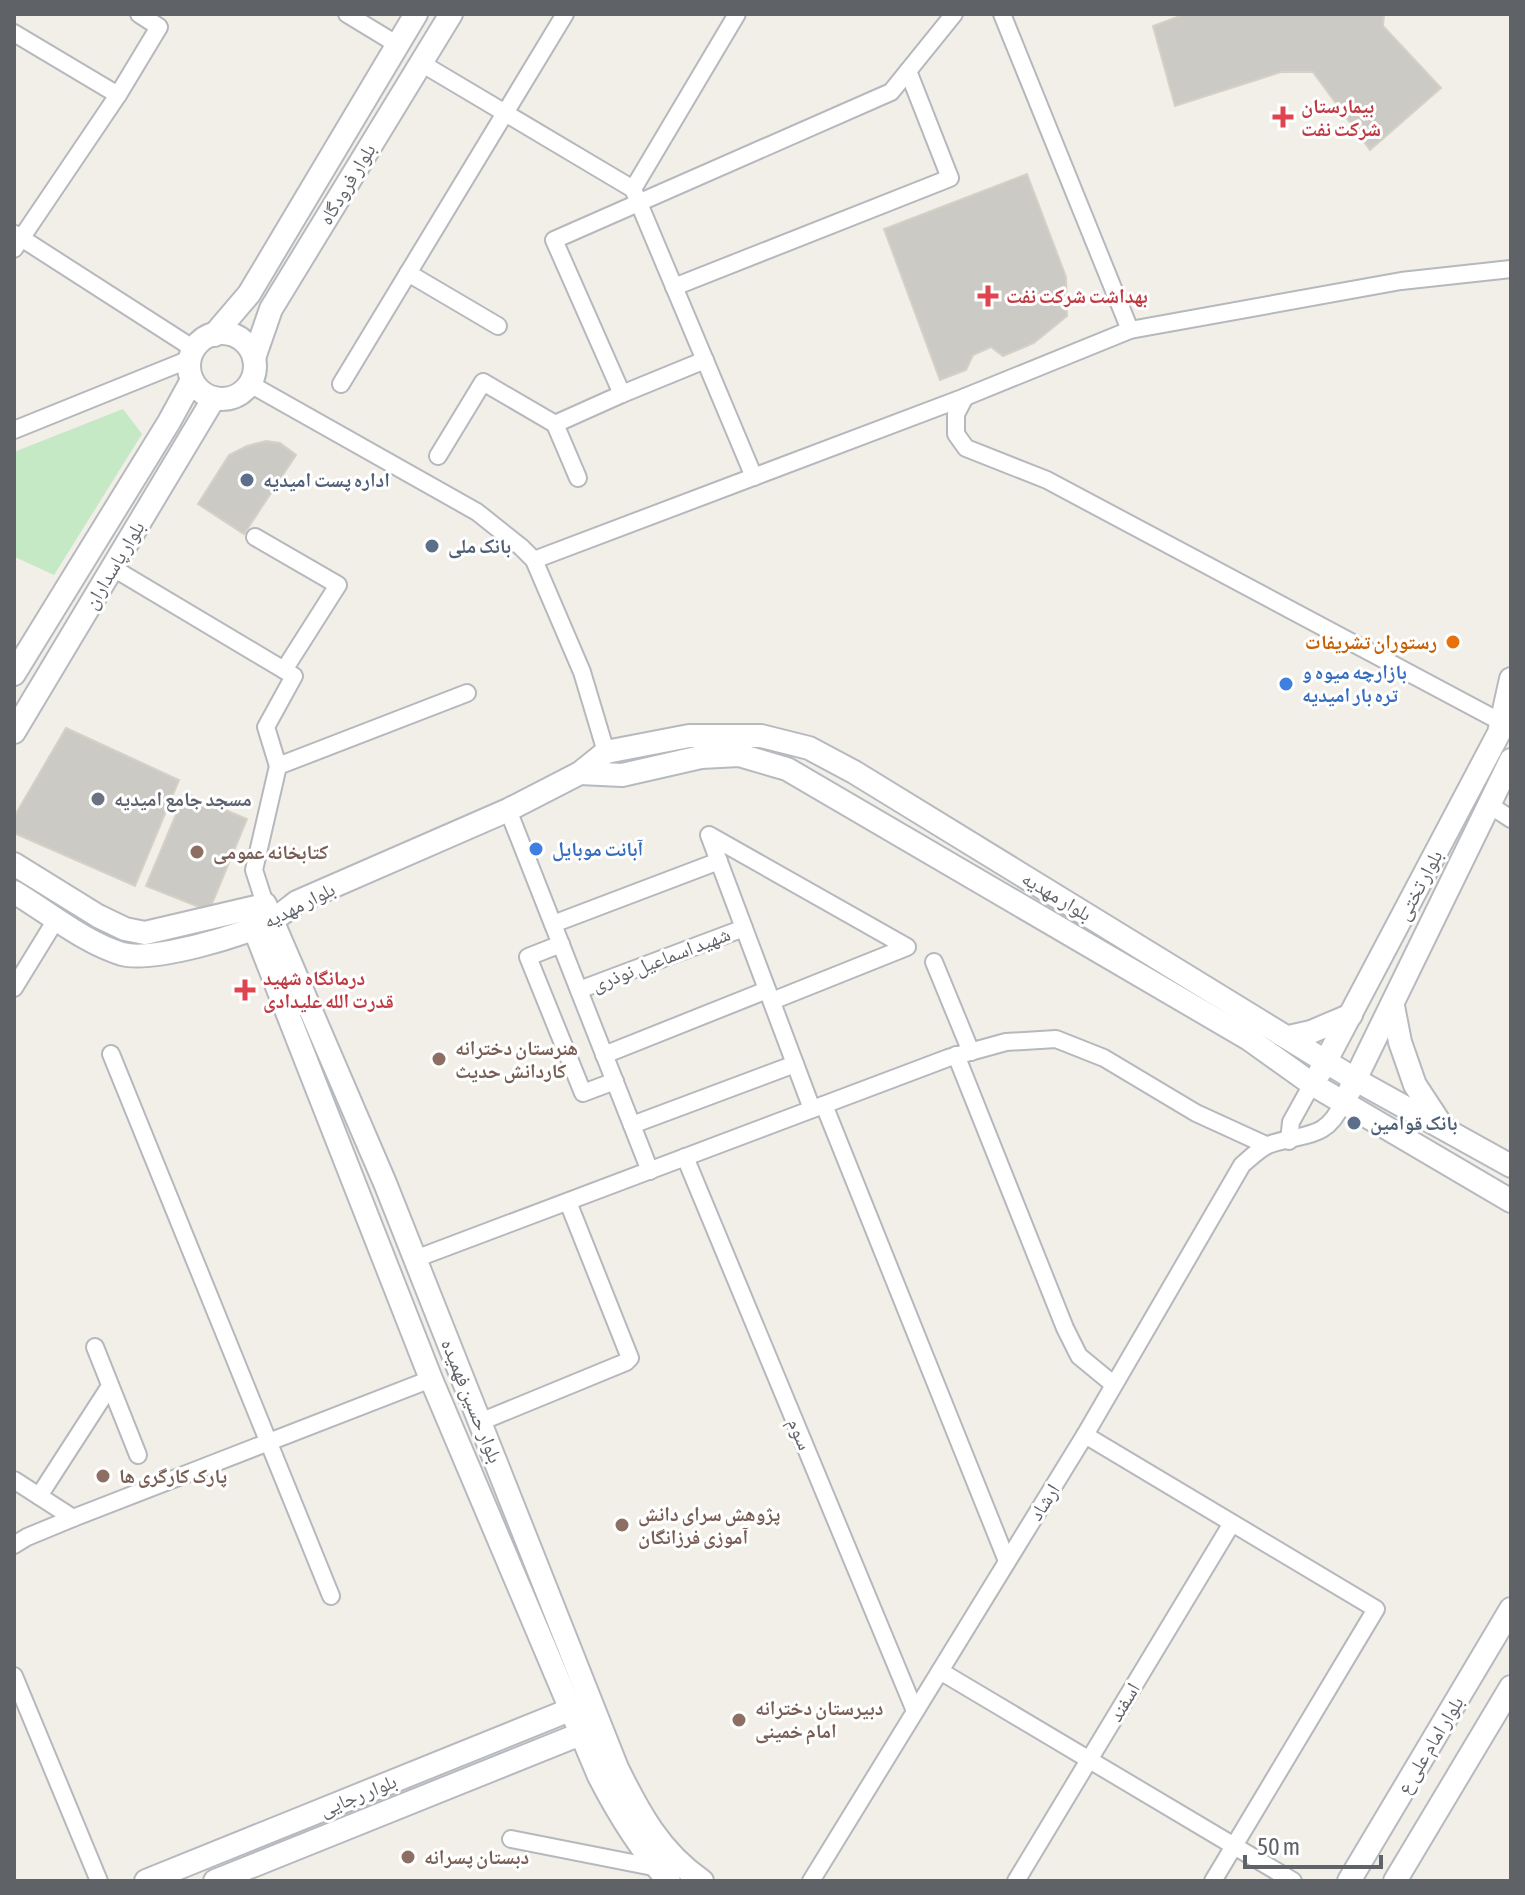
<svg xmlns="http://www.w3.org/2000/svg" width="1525" height="1895" viewBox="0 0 1525 1895" font-family="'Asap Condensed','Noto Naskh Arabic',sans-serif">
<rect width="100%" height="100%" fill="#f1efe8"/>
<path fill="#c5e8c5" d="M123,409L142,434L54,575L15,557L14,452Z"/>
<g fill="#cccac5" stroke="#d6d1c6" stroke-width="2">
<path d="M1185,14H1384L1383,26L1441,88L1370,150L1313,72H1281L1175,106L1153,26Z"/>
<path d="M1027,174L1066,277L1067,316L1034,343L1003,356L991,347L973,355L966,370L940,380L884,229Z"/>
<path d="M266,441L280,443L296,455L244,534L198,504L229,455L247,446Z"/>
<path d="M66,728L179,780L135,886L14,833V817Z"/>
<path d="M185,793L247,819L209,911L146,886Z"/>
</g>
<g fill="none" stroke-linecap="round" stroke-linejoin="round">
<defs>
<g id="street">
<path d="M347,14L398,45"/>
<path d="M1002,14L1130,330"/>
<path d="M14,33L118,95"/>
<path d="M421,63L633,189L754,477"/>
<path d="M633,189L737,14"/>
<path d="M15,234L194,349"/>
<path d="M14,249L118,95L159,27L139,14"/>
<path d="M408,273L498,326"/>
<path d="M674,287L950,178L908,71"/>
<path d="M705,360L622,394L554,240L891,92L954,14"/>
<path d="M250,384L477,512L521,547L534,560L582,672L606,752"/>
<path d="M341,384L565,14"/>
<path d="M965,397L956,414V434L966,448L1047,480L1501,722L1509,723"/>
<path d="M555,424L578,478"/>
<path d="M14,430L190,359"/>
<path d="M438,456L483,382L555,424L622,394"/>
<path d="M255,537L338,585L284,670"/>
<path d="M534,560L965,397L1130,330L1401,281L1511,269"/>
<path d="M113,568L294,676L266,727L278,766"/>
<path d="M1488,804L1511,819"/>
<path d="M508,810L650,1171"/>
<path d="M265,904L254,870L278,766L467,693"/>
<path d="M553,924L719,861"/>
<path d="M561,944L528,957L583,1093L615,1081"/>
<path d="M934,962L971,1052"/>
<path d="M14,988L57,918"/>
<path d="M579,990L744,928"/>
<path d="M772,1001L907,947L709,835L812,1109"/>
<path d="M111,1054L331,1596"/>
<path d="M604,1055L767,990"/>
<path d="M956,1055L1065,1328L1079,1356L1113,1384"/>
<path d="M824,1105L1007,1561"/>
<path d="M632,1125L795,1064"/>
<path d="M1289,1141L1291,1122L1312,1084"/>
<path d="M685,1157L915,1711"/>
<path d="M415,1259L948,1058L1006,1042L1056,1039L1104,1058L1196,1113L1266,1145"/>
<path d="M95,1347L138,1455"/>
<path d="M480,1422L626,1362L630,1358L568,1202"/>
<path d="M1085,1435L1376,1609L1213,1881"/>
<path d="M14,1480L73,1518L27,1537L14,1545"/>
<path d="M39,1496L110,1386"/>
<path d="M73,1518L431,1379"/>
<path d="M940,1671L1293,1881"/>
<path d="M14,1676L99,1881"/>
<path d="M511,1839L658,1868"/>
<path d="M811,1881L1085,1435L1242,1165C1249,1159 1259,1149 1268,1145C1302,1132 1326,1142 1343,1102"/>
<path d="M1016,1881L1232,1523"/>
</g>
<g id="secondary">
<circle cx="222" cy="366" r="33"/>
<path d="M214,335L249,294L416,14"/>
<path d="M254,358L271,309L451,14"/>
<path d="M14,674L169,422L192,380"/>
<path d="M14,732L214,398"/>
<path d="M580,773L622,775L701,757L739,755L787,769L1249,1039L1312,1084L1511,1201"/>
<path d="M14,864L98,916L125,929L145,933L260,906"/>
<path d="M14,892C48,912 83,942 122,954C152,962 244,936 272,920C281,915 289,908 297,902L508,810L580,773L606,752L689,736H761L809,748L854,772L1356,1080L1511,1166"/>
<path d="M265,904L385,1183L617,1768C639,1813 660,1852 702,1881"/>
<path d="M247,910L431,1379L599,1776C619,1815 640,1849 669,1881"/>
<path d="M1393,1006L1400,1042L1415,1085L1440,1123"/>
<path d="M1289,1037L1311,1032L1351,1015"/>
<path d="M1320,1072L1499,733L1511,679"/>
<path d="M1350,1090L1511,760"/>
<path d="M146,1881L582,1705"/>
<path d="M215,1881L593,1729"/>
<path d="M1349,1881L1511,1609"/>
<path d="M1395,1881L1511,1687"/>
</g>
</defs>
<use href="#street" stroke="#b5b8bc" stroke-width="20"/>
<use href="#secondary" stroke="#b6babf" stroke-width="26"/>
<use href="#street" stroke="#fff" stroke-width="16"/>
<use href="#secondary" stroke="#fff" stroke-width="22"/>
</g>
<g fill="#e0444e" stroke="#fff" stroke-width="3">
<path d="M1279 105h8v8h8v8h-8v8h-8v-8h-8v-8h8z"/>
<path d="M984 284h8v8h8v8h-8v8h-8v-8h-8v-8h8z"/>
<path d="M241 978h8v8h8v8h-8v8h-8v-8h-8v-8h8z"/>
</g>
<g fill="#5c6f8a" stroke="#fff" stroke-width="3">
<circle cx="247" cy="480" r="8"/>
<circle cx="432" cy="546" r="8"/>
<circle cx="1354" cy="1123" r="8"/>
</g>
<circle fill="#e8710a" stroke="#fff" stroke-width="3" cx="1453" cy="642" r="8"/>
<g fill="#3f7fe0" stroke="#fff" stroke-width="3">
<circle cx="1286" cy="684" r="8"/>
<circle cx="536" cy="849" r="8"/>
</g>
<circle fill="#6b7280" stroke="#fff" stroke-width="3" cx="98" cy="799" r="8"/>
<g fill="#8d6e63" stroke="#fff" stroke-width="3">
<circle cx="197" cy="852" r="8"/>
<circle cx="439" cy="1059" r="8"/>
<circle cx="103" cy="1476" r="8"/>
<circle cx="622" cy="1525" r="8"/>
<circle cx="739" cy="1720" r="8"/>
<circle cx="408" cy="1857" r="8"/>
</g>
<g text-anchor="middle" stroke-width="6" stroke-linejoin="round" paint-order="stroke">
<g font-size="20" font-weight="bold" fill="#be3a42" stroke="#fff" text-anchor="start">
<text x="1301" y="113">بیمارستان<tspan x="1301" dy="23">شرکت نفت</tspan></text>
<text x="1006" y="303">بهداشت شرکت نفت</text>
<text x="263" y="985">درمانگاه شهید<tspan x="263" dy="23">قدرت الله علیدادی</tspan></text>
</g>
<g font-size="20" fill="#5f6368" stroke="#fff">
<text transform="translate(347 184) rotate(-59)" y="7">بلوار فرودگاه</text>
<text transform="translate(114 565) rotate(-59)" y="7">بلوار پاسداران</text>
<text transform="translate(1419 885) rotate(-62)" y="7">بلوار تختی</text>
<text transform="translate(1057 896) rotate(31)" y="7">بلوار مهدیه</text>
<text transform="translate(299 905) rotate(-27)" y="7">بلوار مهدیه</text>
<text transform="translate(661 959) rotate(-21)" y="7">شهید اسماعیل نوذری</text>
<text transform="translate(472 1401) rotate(68)" y="7">بلوار حسین فهمیده</text>
<text transform="translate(800 1434) rotate(67)" y="7">سوم</text>
<text transform="translate(1044 1502) rotate(-58)" y="7">ارشاد</text>
<text transform="translate(1124 1702) rotate(-59)" y="7">اسفند</text>
<text transform="translate(1430 1745) rotate(-59)" y="7">بلوار امام علی ع</text>
<text transform="translate(358 1795) rotate(-22)" y="7">بلوار رجایی</text>
</g>
<g font-size="20" font-weight="bold" fill="#4e5e75" stroke="#fff" text-anchor="start">
<text x="263" y="487">اداره پست امیدیه</text>
<text x="448" y="553">بانک ملی</text>
<text x="1370" y="1130">بانک قوامین</text>
</g>
<g font-size="20" font-weight="bold" fill="#c56008" stroke="#fff" text-anchor="end">
<text x="1437" y="649">رستوران تشریفات</text>
</g>
<g font-size="20" font-weight="bold" fill="#366cbe" stroke="#fff" text-anchor="start">
<text x="1302" y="679">بازارچه میوه و<tspan x="1302" dy="23">تره بار امیدیه</tspan></text>
<text x="552" y="856">آبانت موبایل</text>
</g>
<g font-size="20" font-weight="bold" fill="#5b616d" stroke="#fff" text-anchor="start">
<text x="114" y="806">مسجد جامع امیدیه</text>
</g>
<g font-size="20" font-weight="bold" fill="#785e54" stroke="#fff" text-anchor="start">
<text x="213" y="859">کتابخانه عمومی</text>
<text x="455" y="1055">هنرستان دخترانه<tspan x="455" dy="23">کاردانش حدیث</tspan></text>
<text x="119" y="1483">پارک کارگری ها</text>
<text x="638" y="1521">پژوهش سرای دانش<tspan x="638" dy="23">آموزی فرزانگان</tspan></text>
<text x="755" y="1715">دبیرستان دخترانه<tspan x="755" dy="23">امام خمینی</tspan></text>
<text x="424" y="1864">دبستان پسرانه</text>
</g>
</g>
<rect width="1525" height="1895" fill="none" stroke="#5f6368" stroke-width="32"/>
<path d="M1245 1855v12h136v-12" fill="none" stroke="#5f6368" stroke-width="4"/>
<text x="1257" y="1855" font-size="24" fill="#5f6368" stroke="#ffffff" stroke-width="6" paint-order="stroke">50 m</text>
</svg>
